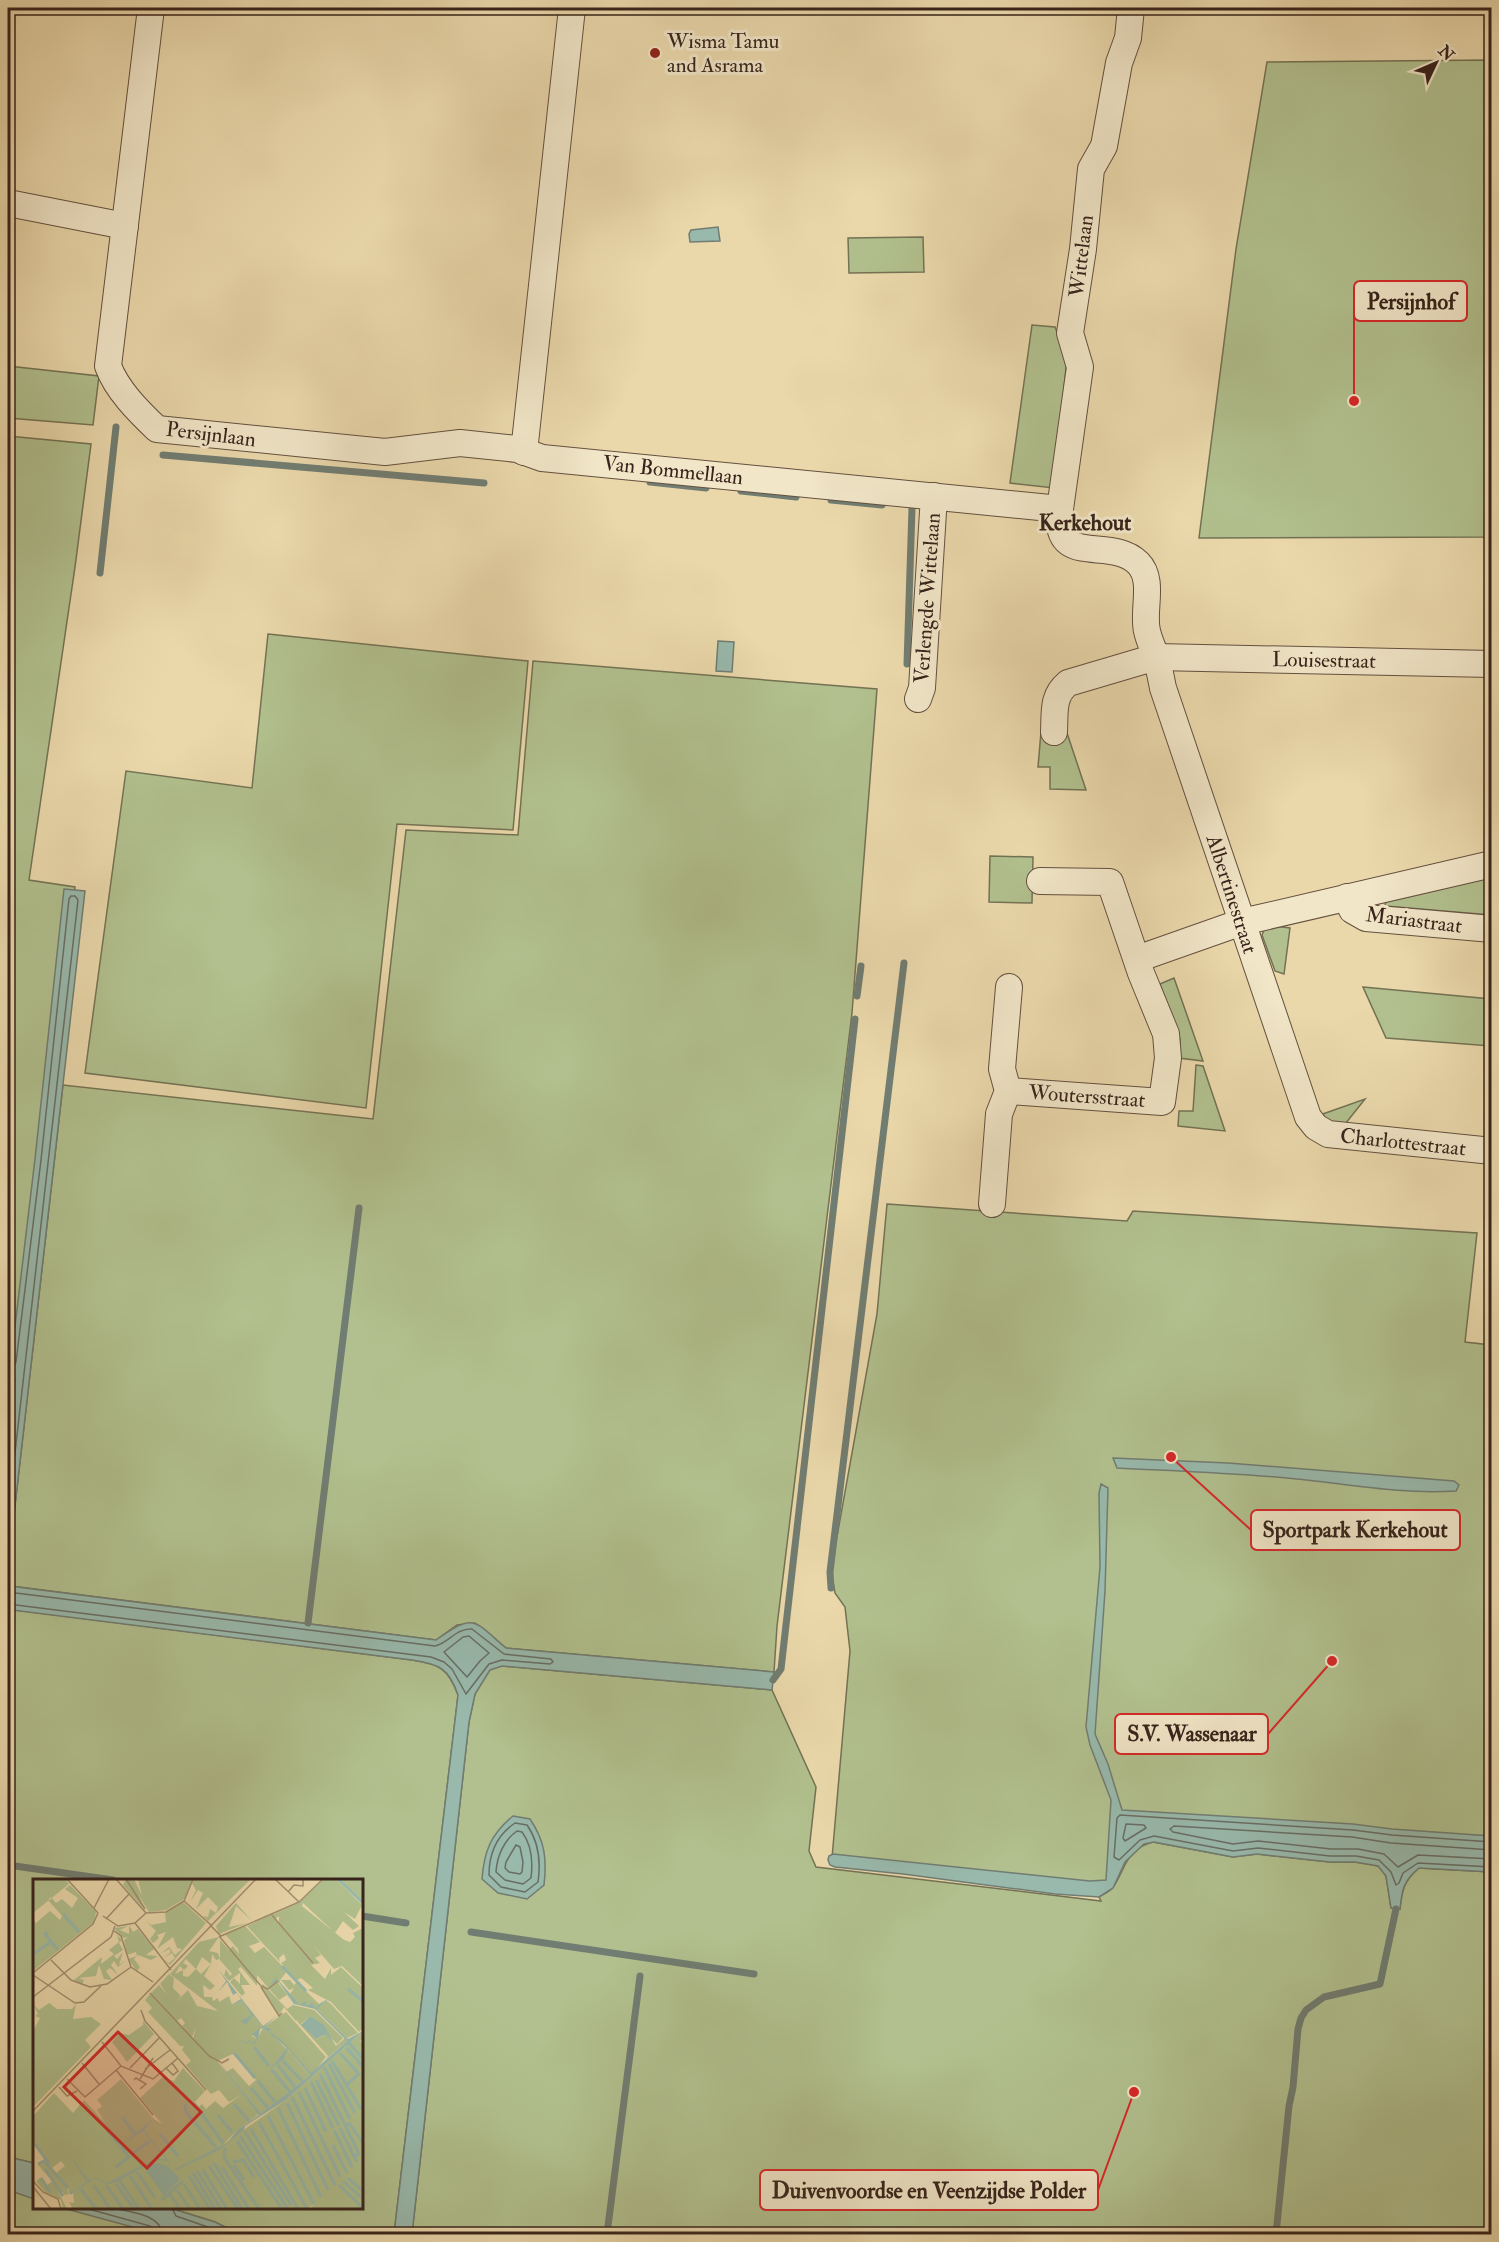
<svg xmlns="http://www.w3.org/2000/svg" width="1499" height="2242" viewBox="0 0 1499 2242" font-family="'IM FELL Double Pica',serif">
<rect width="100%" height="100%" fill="#ead8ab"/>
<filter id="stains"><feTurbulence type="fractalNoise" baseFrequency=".00333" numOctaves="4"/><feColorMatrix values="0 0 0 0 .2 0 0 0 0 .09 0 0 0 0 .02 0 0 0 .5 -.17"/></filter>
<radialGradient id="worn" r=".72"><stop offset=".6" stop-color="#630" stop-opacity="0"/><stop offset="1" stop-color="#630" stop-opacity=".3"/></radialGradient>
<g fill="#b1c08e" stroke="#747254" stroke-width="1.5">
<path d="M1491,60V537L1199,538L1236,249L1267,62Z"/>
<path d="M923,237L924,272L849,273L848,238Z"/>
<path d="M1032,325L1055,327L1067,358L1054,488L1010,483Z"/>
<path d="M8,366L99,376L93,425L8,418Z"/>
<path d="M8,436L91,444L75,567L29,880L75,887L8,1435Z"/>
<path d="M268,634L528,661L513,830L397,824L366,1108L85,1073L126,771L252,788Z"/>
<path d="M533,661L877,689L852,1013L777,1626L774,1672L506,1648L475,1623L457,1625L436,1640L11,1586L8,1581V1567L63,1085L373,1119L406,830L518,835Z"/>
<path d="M1066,730L1086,790L1050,789V767H1038L1041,732Z"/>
<path d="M990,856L1033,857L1032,903L989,902Z"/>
<path d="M1491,870V915L1385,906L1387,892Z"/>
<path d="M1275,926L1290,928L1284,974L1275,971L1262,935L1265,928Z"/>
<path d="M1174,978L1203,1061L1179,1058L1180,1039L1160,984Z"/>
<path d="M1363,987L1491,999V1046L1386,1038Z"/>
<path d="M1196,1065L1203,1066L1225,1131L1178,1126L1179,1111H1193Z"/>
<path d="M1365,1099L1342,1128L1320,1115Z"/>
<path d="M887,1204L1127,1221L1133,1211L1477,1233L1465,1342L1491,1345V1854L1135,1828L1112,1884L832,1858L850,1651L845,1607L835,1593L831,1570L877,1314Z"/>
<path d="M8,1609L412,1660C439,1664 448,1668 458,1695L394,2234H239L215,2222L170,2208H362V1880H34V2163L8,2157Z"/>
<path d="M502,1666L772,1690L816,1787L809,1851L816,1867L1101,1901L1099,1897C1104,1894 1111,1891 1114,1886C1126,1867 1126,1849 1153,1842L1233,1857L1257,1854L1330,1862H1355L1379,1866L1386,1876L1391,1908L1400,1909C1402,1890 1404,1881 1419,1868L1491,1872V2234H412L469,1722L475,1694L490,1669Z"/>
<path d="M8,2181L34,2189V2208H92L178,2234H8Z"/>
</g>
<g fill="#98b9ac" stroke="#717d72" stroke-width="1.5">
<path d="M718,227L720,241L690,242L689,234L691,230Z"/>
<path d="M718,641L734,642L732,672L716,671Z"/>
<path d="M64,889L85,891L8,1567V1385L35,1159Z"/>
<path d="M1113,1458L1228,1463L1454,1481L1459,1485L1456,1491C1400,1495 1343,1483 1287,1478C1230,1473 1174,1471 1117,1468Z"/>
<path d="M1101,1484L1108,1488L1105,1591L1095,1734L1108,1764L1122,1810L1353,1824L1392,1829L1491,1836V1872L1419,1868C1403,1881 1402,1890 1400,1909L1391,1908L1386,1876L1378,1866L1355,1862H1330L1257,1854L1233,1857L1154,1842L1144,1844L1125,1862L1113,1888L1099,1897L1055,1894L903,1874L835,1867L830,1865L828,1860L829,1856L833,1854L1090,1881L1106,1880L1111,1800L1090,1745L1086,1727L1100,1567L1099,1493Z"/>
<path d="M8,1581L11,1586L17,1587L436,1640C475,1613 472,1619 506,1648L774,1672L772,1690L502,1666L490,1670L475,1694L469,1722L412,2234H394L458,1695C449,1668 439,1664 412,1660L12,1610L8,1609Z"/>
<path d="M513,1816L530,1819C545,1841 547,1859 544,1885L527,1899L498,1893L482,1879C484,1851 491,1834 513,1816Z"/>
<path d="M8,2157L34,2163V2199L8,2190Z"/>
<path d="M63,2208H170L215,2222L239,2234H158Z"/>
</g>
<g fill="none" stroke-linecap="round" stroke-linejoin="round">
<g stroke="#686e64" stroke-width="1.5">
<path d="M8,1368L13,1367L16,1362L41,1160L69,899L71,896H75L78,900L8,1514"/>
<path d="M8,1376H13L15,1379L8,1448"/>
<path d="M8,1590L16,1593L435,1646C449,1643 456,1628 472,1629L504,1654L551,1659L553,1662L550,1664L502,1660L489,1664L466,1694L452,1669L444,1662L431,1657L8,1604"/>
<path d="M469,1636L489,1653L480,1661L467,1677L444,1652L463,1637Z"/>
<path d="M515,1823L527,1825C539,1842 541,1861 538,1882L525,1892L501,1887L489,1875C489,1854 497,1835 515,1823Z"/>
<path d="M1126,1824L1144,1825L1146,1828L1125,1841L1123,1838Z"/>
<path d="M517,1831L522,1832C532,1845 533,1862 531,1878L523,1884L505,1880L496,1872C497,1856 504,1840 517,1831Z"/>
<path d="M1492,1842L1392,1835L1353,1830L1120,1815L1117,1818L1114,1857L1119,1860L1140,1840L1154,1836L1233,1851L1258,1848L1330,1856H1356L1379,1860L1391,1872L1396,1885L1399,1883L1403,1873L1418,1863L1492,1867"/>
<path d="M516,1845L520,1847L523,1862L522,1872L520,1874L509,1872L505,1868L506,1862Z"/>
<path d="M1492,1850L1391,1843L1352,1837L1174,1826L1170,1829L1173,1832L1233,1844L1258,1841L1331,1849H1358L1384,1854L1398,1867L1418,1855L1492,1859"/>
<path d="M85,2208L150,2226L154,2229L155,2234"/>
<path d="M113,2208C129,2212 161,2214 162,2234"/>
<path d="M172,2208L176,2216L228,2234"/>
</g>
<g stroke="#717d72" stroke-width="7">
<path d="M163,455L484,483"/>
<path d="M650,482L706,488"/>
<path d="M741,491L796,497"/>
<path d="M831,500L882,505"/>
<path d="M100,573L116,427"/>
<path d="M907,664L912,508"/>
<path d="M857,996L861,966"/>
<path d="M831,1588L830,1572L904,963"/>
<path d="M308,1623L359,1208"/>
<path d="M773,1680L781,1669L855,1019"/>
<path d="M8,1865L113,1880"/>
<path d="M362,1916L406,1923"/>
<path d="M471,1932L754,1974"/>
<path d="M607,2234L640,1976"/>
<path d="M1276,2234L1289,2106L1293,2087L1298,2029L1301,2018L1306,2010L1324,1997L1380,1984L1396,1909"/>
</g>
<defs>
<g id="street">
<path d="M151,8L108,366C117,390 138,411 157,429L385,452L460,443L517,449L542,458L1060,509C1053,570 1110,535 1138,563C1155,580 1142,610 1147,631C1149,640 1153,648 1156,657C1159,667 1161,678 1163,688L1308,1117L1316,1127L1328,1134L1492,1151"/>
<path d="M8,203L125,226"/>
<path d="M524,452L572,8"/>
<path d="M1060,509L1080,367L1070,333L1083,249L1091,169L1104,146L1119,63L1128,38L1131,8"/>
<path d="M918,699L922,688L934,496"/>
<path d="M1054,732C1055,712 1052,696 1068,683L1156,657L1492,664"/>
<path d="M1347,897L1352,910L1366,918L1492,929"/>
<path d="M1137,959L1242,922L1492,864"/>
<path d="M1008,1091L1162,1102L1168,1058L1166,1034L1141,973L1110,882L1040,881"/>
<path d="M992,1204L999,1114L1008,1091L1002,1069L1009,987"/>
</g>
</defs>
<use href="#street" stroke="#64503f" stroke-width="28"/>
<use href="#street" stroke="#f1e6c8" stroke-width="26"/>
</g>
<circle fill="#8f2418" stroke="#f1e6c8" stroke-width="2" cx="655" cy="53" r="6"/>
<g text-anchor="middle" stroke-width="6" stroke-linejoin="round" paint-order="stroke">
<g font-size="21" fill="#37231b" stroke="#f1e6c8" text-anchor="start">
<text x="667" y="48">Wisma Tamu<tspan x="667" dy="24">and Asrama</tspan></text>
</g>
<g font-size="21" fill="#37231b" stroke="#f1e6c8">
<text transform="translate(1081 256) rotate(-83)" y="7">Wittelaan</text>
<text transform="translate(211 434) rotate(7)" y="7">Persijnlaan</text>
<text transform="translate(673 470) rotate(6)" y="7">Van Bommellaan</text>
<text transform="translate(927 598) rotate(-86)" y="7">Verlengde Wittelaan</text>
<text transform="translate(1324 660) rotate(1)" y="7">Louisestraat</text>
<text transform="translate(1232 894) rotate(72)" y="7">Albertinestraat</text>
<text transform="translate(1414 920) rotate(7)" y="7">Mariastraat</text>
<text transform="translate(1087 1096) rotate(4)" y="7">Woutersstraat</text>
<text transform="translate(1403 1142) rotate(6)" y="7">Charlottestraat</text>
</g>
<g font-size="22" font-weight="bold" fill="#37231b" stroke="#f1e6c8">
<text x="1085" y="530">Kerkehout</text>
</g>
</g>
<g transform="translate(33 1879)">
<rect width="330" height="330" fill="#ead8ab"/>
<path d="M0,0H32L36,5L0,34ZM93,0H101L109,17L105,0H218L175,42L170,37L175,38L177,30L183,34L185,28L175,18L163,30L170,14L165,11L157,23L163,11L159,4L151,20L133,31L116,33L106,17L111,30L90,6ZM291,0H303L329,26L322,40L311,33L326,47L320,51L310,42L302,54L270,24L269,27L311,61L317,63L322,58L320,54L330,49V107L309,87L301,90L281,67L288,76L282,79L287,84L278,86L292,100L298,89V96L308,88L330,109V149L326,153L298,123L275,111L280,109L268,99L264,101L248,84L253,81L251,75L246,79L247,83L214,47L237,36L246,43V37L242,40L239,36L266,24ZM305,0H330V24L318,14ZM37,6L63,33L61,43L0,92V40L3,44L17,32L27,41L29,37L15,21L18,18L23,24L29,20L39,29L45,19L32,10ZM150,23L173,44L137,86L131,81L136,84L142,79L139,74L130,79L138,73L136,70L127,75L136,68L142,76L149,70L144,69L140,58L124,70L133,53L124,56L126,59L120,64L117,60L123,52L113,42L118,46L133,43L132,34ZM203,24L219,42L203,27L196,48L214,44L186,55L183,47ZM96,46L100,53L105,50L121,70L113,76L125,77L118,81L105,76L101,80L107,88L104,92L95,80L104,77L103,73L94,76L91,61L95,58L90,59L83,52L82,49L95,47L87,51L96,55ZM212,47L227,63L216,67L222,74L231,68L254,92L245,104L261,124L254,116L246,121L224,96V107L208,88L205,90L217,106H208L212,114L209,117L197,103L201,99L207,105V94L196,102L191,96L193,90L197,97L199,95L187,81V61L196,71L200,67L206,75L205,70L192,55ZM84,56L89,61L86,64L90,71L81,77L84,80L90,73L86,86L93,81L85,88L81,82L78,86L85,96L77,89L73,92L79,101L71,100L66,86L63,97L46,99L51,101L49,106L41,101L69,78L68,85L81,75L76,71L86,63ZM186,58L176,72L185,74L187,80L183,81L179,75L178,85L169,78L163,90L153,80L150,84L155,87L151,91L147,87L142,95L150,91V97L155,98L163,90L168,95L178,85L171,97L182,107L177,111L170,106L171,118H179L180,122L185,119L186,123L196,117L199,126L209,122L229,147L219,157L224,160L230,149L249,164L277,196L228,234L195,194L226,235L205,250L191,265L253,221L330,152V161L326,162L330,163V330H277L282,324L275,330H40L36,323L41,324L40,314L48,308L39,313L33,306L36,315L32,316L5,286L11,282L26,299L23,294L32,287L28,282L19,289L0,265V237L21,214L40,234L51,221L73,245L64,231L69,227L64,221L88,200L121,240L129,245L107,219L130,198L141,202L150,189L172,212L161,224L165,229L169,225L173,230L182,222L190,229L208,216L196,223L186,211L178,215L153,186L158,182L149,171L151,167H147L115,133L119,129L112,121L117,115L160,160L163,149L159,158L149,147L152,144L148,139L144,142L118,114L126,106L135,116L127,105L136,95L141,99L140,109L148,117L143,123L155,111L164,127L185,132L137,95L166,63ZM202,174L223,201L216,207L200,189L193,193L184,182ZM248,101H257L261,106L264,103L287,126L292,122L297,124L325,154L314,159L283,129L267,126L257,115L261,109L256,111ZM230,105L254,130L260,126L281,131L310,159L304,165L295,156L303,167L312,159L314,162L293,180L295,177L264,142L266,140L263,142L251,128L246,136L228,107ZM277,137L293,152L290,157L283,160L268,145ZM16,124L24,130H39L43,125L40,140L58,138L68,145L52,161L58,168L0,228V152L7,139L2,137L5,135L0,125L6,131ZM253,133L293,178L279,195L231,148ZM110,142L121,155L94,183L79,163L87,154L96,156L110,146ZM7,299L19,314L14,306L20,302L34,330H30L28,321L12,313L3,302Z" fill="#b1c08e" fill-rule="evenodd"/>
<path d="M216,68L267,126L272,122L274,127L279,124L283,129L286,125L293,121L296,124L292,122L284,130L315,160L330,152L253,221L212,247L211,251L186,271L143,291L135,282L122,281L84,303L74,305L61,300L37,316L35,308L39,313L54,303L37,277L56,301L62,299L74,304L122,280H133L110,252L89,266L67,237L90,265L121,239L111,251L142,290L194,264L205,250L226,236L185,182L228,234L277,196L255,170L250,181L238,189L254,169L230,149L227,150L225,160L221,166L216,162L212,165L209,162L203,167L209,161L212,164L216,161L220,164L224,160L219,155L229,147L220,136L213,146L208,142L219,136L209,122L196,127L208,120L204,114L200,116L194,103L185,113L193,102L186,91L230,147L245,136L231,148L239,150L235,152L249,162L278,194L314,162L282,130L261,125L245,102L237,106L243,99ZM277,137L291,146L302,166L293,155L283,160L268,146ZM124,284L135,287L147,300L131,317L114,293V288Z" fill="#98b9ac"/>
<path fill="none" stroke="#98b9ac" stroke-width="3" d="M305,0L330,24M30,35L46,53M15,53L12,55L25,71M0,75L18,63M249,87L273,112M315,110L330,122M316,164L330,180M221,168L236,187M314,169L330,188M201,174L222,199M307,174L326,195L314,205M250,182L269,202M299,182L328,230M296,185L322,234M245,186L262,208M291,188L317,240M238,190L257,213M287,195L311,244M283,201L306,247M225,202L242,223M278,203L300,249M218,209L235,229M272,209L293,253M266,213L307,298M259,218L302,306M161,224L190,264M254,224L295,311M152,225L153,233L183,268M201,225L216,242M245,229L288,318M185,236L199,253M235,237L281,325M89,238L102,255M226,243L274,330M316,244L330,264M315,245L312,246L326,275L321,278M307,249L324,283M218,250L265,330M74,251L96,278L83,288M301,251L319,288M212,253L258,326M127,255L145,277M207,257L255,330M204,262L249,330M2,265L16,285M300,266L314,294M192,269L191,278L226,330M98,276L117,262M200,283L210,281L221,298M181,284L209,330M5,285L11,282L35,309M201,286L211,301M176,287L205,330M189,288L216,330M12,290L30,317M170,291L194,330M164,292L188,330M104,293L122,319M160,294L182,330M97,297L119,330M156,297L177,330M8,299L18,314M315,299L330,312M87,302L106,330M310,302L330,320M83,305L101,330M151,305L167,330M61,306L77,330M73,306L90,330M306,306L330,329M48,310L63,330M144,311L157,330M137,315L147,330M129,321L150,302"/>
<path fill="none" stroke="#a29071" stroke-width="1.5" d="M34,0L65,34M83,0L113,34M93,0L112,30M242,0L266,23M255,13L261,6L270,7V0M151,22L178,46M151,22L160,0M61,29L76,0M113,34L133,33L151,22M238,35L280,84M70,37L85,47L102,44L113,34M73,40L96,15M102,44L138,91M177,46L188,57L266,23L290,0M81,52L88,57L98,88L120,103M186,57L228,107L235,110L245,102M18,81L38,101L57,108L74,105L98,88M0,94L60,45L65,34M0,96L42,124L51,123L68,107M228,108L246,137L249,134M117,114L176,177L189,184L196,180M0,118L78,58L82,47M108,131L112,142L173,211M69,163L88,187M49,184L66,205M97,189L127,158M133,189L140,196L145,192L139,184M112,190L137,171M83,191L120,236M34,200L52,218L88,187L120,200L145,179M107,200L120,179M101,201L103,199L113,205L107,210M26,208L34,217L44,212M0,232L223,0M0,302L10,313L25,320L28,330M1,309L18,330"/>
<path fill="#d62828" fill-opacity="0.15" stroke="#d62828" stroke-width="3" d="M85,153L168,233L114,289L31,208Z"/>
<rect width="330" height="330" fill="none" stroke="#37231b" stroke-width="3"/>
</g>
<path fill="none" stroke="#d62828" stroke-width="2" d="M1354 401L1354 301M1171 1457L1251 1530M1332 1661L1268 1734M1134 2092L1098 2190"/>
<g fill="#d62828" stroke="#f1e6c8" stroke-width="2">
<circle cx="1354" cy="401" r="6"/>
<circle cx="1171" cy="1457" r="6"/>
<circle cx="1332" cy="1661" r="6"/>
<circle cx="1134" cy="2092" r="6"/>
</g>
<g fill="#f1e6c8" stroke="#d62828" stroke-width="2">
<rect x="1354" y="281" width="113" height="40" rx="6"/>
<rect x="1251" y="1510" width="209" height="40" rx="6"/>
<rect x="1115" y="1714" width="153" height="40" rx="6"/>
<rect x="760" y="2170" width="338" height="40" rx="6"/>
</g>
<g font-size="22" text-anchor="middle" font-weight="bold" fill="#37231b">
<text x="1411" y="309">Persijnhof</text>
<text x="1355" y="1537">Sportpark Kerkehout</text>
<text x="1192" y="1741">S.V. Wassenaar</text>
<text x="929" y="2198">Duivenvoordse en Veenzijdse Polder</text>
</g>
<rect width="1499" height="2242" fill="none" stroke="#ead8ab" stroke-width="30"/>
<rect x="9" y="9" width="1481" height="2224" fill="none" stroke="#37231b" stroke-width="3"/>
<rect x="15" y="15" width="1469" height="2212" fill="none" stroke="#37231b" stroke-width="1.5"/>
<g transform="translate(1436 63) rotate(46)" stroke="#f1e6c8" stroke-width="4.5" paint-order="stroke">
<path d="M0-4.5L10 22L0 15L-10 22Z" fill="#37231b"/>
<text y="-9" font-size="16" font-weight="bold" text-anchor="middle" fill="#37231b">N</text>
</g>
<rect width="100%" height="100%" filter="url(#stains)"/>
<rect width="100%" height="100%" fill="url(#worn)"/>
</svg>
